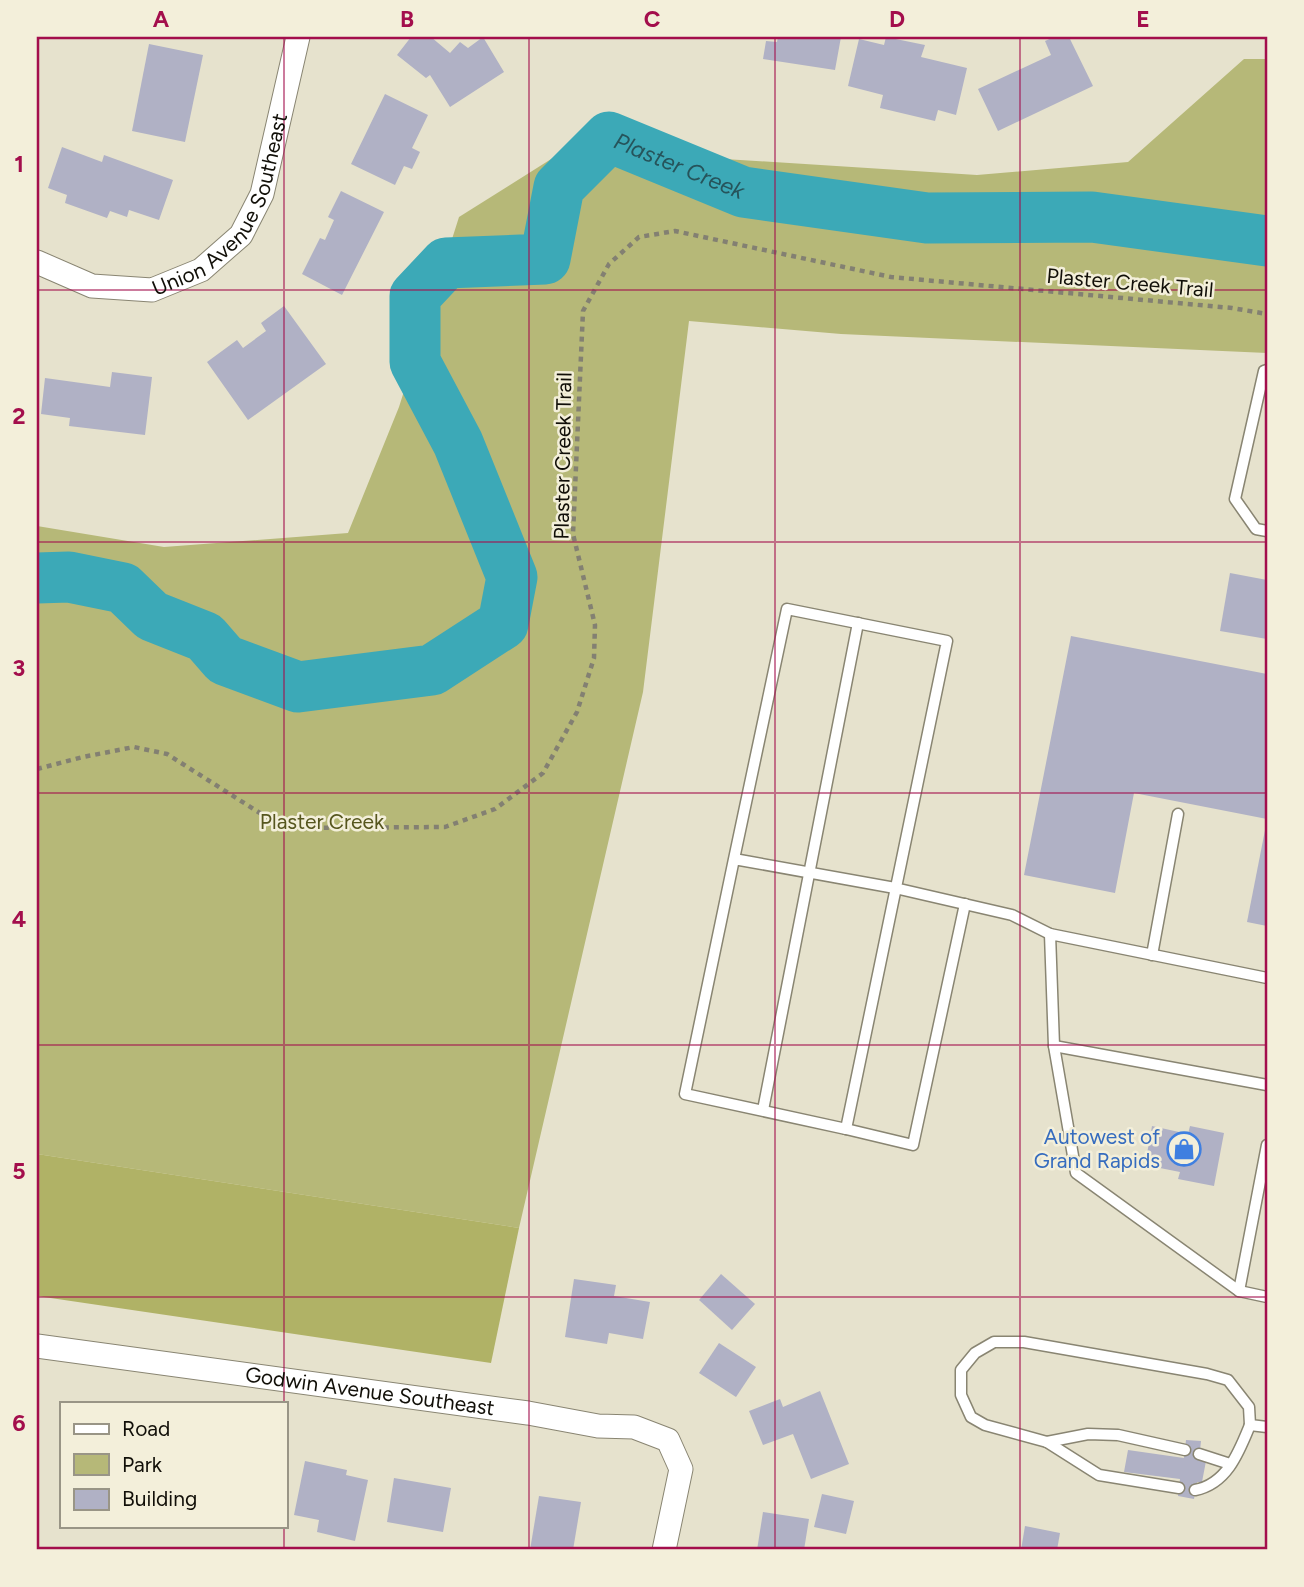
<svg xmlns="http://www.w3.org/2000/svg" width="1304" height="1587" viewBox="0 0 1304 1587" font-family="Figtree,sans-serif">
<rect width="100%" height="100%" fill="#e6e2cd"/>
<path fill="#b6b878" d="M1244,59H1267V353L841,334L689,321L643,692L519,1228L37,1154V526L164,547L348,533L399,407L459,217L567,149L977,175L1128,162Z"/>
<path fill="#b0b266" d="M37,1154L519,1228L491,1363L37,1296Z"/>
<g fill="none" stroke-linecap="round" stroke-linejoin="round">
<path stroke="#3ca9b7" stroke-width="51" id="s1" d="M37,578L69,577L123,588L152,616L205,637L225,660L298,687L432,670L503,624L512,577L458,443L415,362V296L446,263L545,259L559,187L609,137L743,192L927,218L1092,217L1267,241"/>
</g>
<g fill="#b0b1c5">
<path d="M411,37H431L450,53L460,42L468,48L483,37L504,72L450,107L430,75L426,78L397,55Z"/>
<path d="M778,37H841L835,70L763,59L766,41L777,42Z"/>
<path d="M886,37L925,45L921,57L967,68L956,115L938,110L935,121L880,108L883,95L848,86L859,39L884,45Z"/>
<path d="M1054,37H1069L1093,86L998,131L978,89L1051,55L1045,41Z"/>
<path d="M149,44L203,55L185,142L132,131Z"/>
<path d="M385,94L428,115L412,148L420,152L412,169L404,166L395,185L351,164Z"/>
<path d="M62,147L102,162L104,155L173,180L159,220L129,210L127,217L110,211L107,218L65,203L67,195L48,188Z"/>
<path d="M341,191L384,212L342,295L302,274L320,238L325,240L334,220L328,217Z"/>
<path d="M284,306L326,364L248,420L207,362L237,340L243,348L266,331L261,323Z"/>
<path d="M112,372L152,377L145,435L69,426L70,418L41,414L45,378L110,387Z"/>
<path d="M1230,573L1267,580V639L1220,631Z"/>
<path d="M1071,636L1267,674V819L1134,793L1115,893L1024,875Z"/>
<path d="M1266,825H1267V926L1247,922Z"/>
<path d="M1152,1126L1188,1134L1190,1126L1224,1133L1214,1186L1178,1179L1180,1172L1145,1165Z"/>
<path d="M721,1274L755,1304L732,1330L699,1300Z"/>
<path d="M574,1279L616,1285L614,1296L650,1302L643,1339L609,1333L607,1344L565,1337Z"/>
<path d="M719,1343L756,1367L736,1397L699,1373Z"/>
<path d="M820,1391L849,1464L811,1479L793,1434L763,1445L749,1411L780,1399L783,1407Z"/>
<path d="M1186,1440L1201,1441L1199,1460L1206,1461L1202,1482H1197L1194,1499L1178,1496L1180,1479L1124,1472L1128,1450L1184,1458Z"/>
<path d="M305,1461L347,1470L346,1475L368,1480L355,1541L317,1532L319,1520L294,1515Z"/>
<path d="M394,1478L451,1488L443,1532L387,1522Z"/>
<path d="M822,1494L854,1501L846,1534L814,1527Z"/>
<path d="M539,1496L581,1502L573,1550H530Z"/>
<path d="M763,1512L809,1519L804,1550H757Z"/>
<path d="M1025,1526L1060,1533L1057,1550H1021Z"/>
</g>
<g fill="none" stroke-linecap="round" stroke-linejoin="round">
<defs>
<g id="lane">
<path d="M1267,370L1264,371L1235,499L1256,529L1267,531"/>
<path d="M734,859L685,1094L846,1129L947,641L787,609L734,859L895,888L1012,915L1050,934"/>
<path d="M1152,955L1178,814"/>
<path d="M1267,978L1050,934L1054,1046L1076,1173L1239,1291L1267,1297"/>
<path d="M1054,1046L1267,1085"/>
<path d="M763,1110L858,623"/>
<path d="M846,1129L913,1145L965,904"/>
<path d="M1239,1291L1267,1145"/>
<path d="M1047,1442L1088,1434L1118,1435L1185,1450"/>
<path d="M1199,1454L1230,1464"/>
<path d="M1179,1488L1099,1475L1047,1442L985,1425L971,1417L961,1395V1370L975,1353L994,1342H1024L1207,1374L1228,1380L1249,1407L1250,1425L1267,1427"/>
<path d="M1195,1490C1227,1484 1239,1452 1250,1425"/>
</g>
<g id="street">
<path id="s2" d="M37,262L92,286L152,290L201,270L241,235L262,194L298,37"/>
<path id="s3" d="M37,1346L528,1413L598,1426L634,1427L668,1440L681,1469L664,1550"/>
</g>
</defs>
<use href="#lane" stroke="#898572" stroke-width="13"/>
<use href="#street" stroke="#898572" stroke-width="25"/>
<path stroke="#838072" stroke-width="4.5" stroke-dasharray="5 5" stroke-linecap="butt" d="M37,769L83,757L134,747L167,754L263,815L301,828L445,827L495,809L543,773L577,712L594,658L595,625L573,534L583,311L609,264L639,237L675,231L891,277L1232,308L1267,314"/>
<use href="#lane" stroke="#fff" stroke-width="10"/>
<use href="#street" stroke="#fff" stroke-width="23"/>
</g>
<path fill="none" stroke="#a30e4c" stroke-width="2" stroke-opacity="0.55" d="M284,37V1403M529,37V1550M775,37V1550M1020,37V1550M37,290H1267M37,542H1267M37,793H1267M37,1045H1267M37,1297H1267M284,1526V1550"/>
<defs>
<symbol id="shop-ring" viewBox="-11 -11 22 22"><circle r="9.5" fill="#f3efda" stroke="#3f7fe0" stroke-width="1.5"/><path d="M-5-2.5h2.3a2.7 3.5 0 0 1 5.4 0H5L5.5 6h-11ZM-1.5-2.5h3a1.5 2.3 0 0 0-3 0Z" fill="#3f7fe0"/></symbol>
</defs>
<g fill-rule="evenodd">
<use href="#shop-ring" x="1165" y="1130" width="38" height="38"/>
</g>
<g text-anchor="middle" stroke-width="5" stroke-linejoin="round" paint-order="stroke">
<g font-size="21" fill="#110f08" stroke="#f3efda">
<text dy="7" stroke="none"><textPath href="#s2" startOffset="238">Union Avenue Southeast</textPath></text>
<text transform="translate(1130 283) rotate(5)" y="7">Plaster Creek Trail</text>
<text transform="translate(563 456) rotate(-89)" y="7">Plaster Creek Trail</text>
<text dy="7" stroke="none"><textPath href="#s3" startOffset="336">Godwin Avenue Southeast</textPath></text>
</g>
<g font-size="21" fill="#56561e" stroke="#f3efda">
<text x="322" y="829">Plaster Creek</text>
</g>
<g font-size="21" fill="#366cbe" stroke="#f3efda" text-anchor="end">
<text x="1160" y="1144">Autowest of<tspan x="1160" dy="24">Grand Rapids</tspan></text>
</g>
<g font-size="23" font-style="italic" fill="#26545b" stroke="#f3efda">
<text dy="8" stroke="none"><textPath href="#s1" startOffset="1227">Plaster Creek</textPath></text>
</g>
</g>
<rect width="1304" height="1587" fill="none" stroke="#f3efda" stroke-width="77"/>
<rect x="60" y="1402" width="228" height="126" fill="#f3efda" stroke="#999586" stroke-width="2"/>
<rect x="74" y="1424" width="35" height="10" fill="#ffffff" stroke="#999586" stroke-width="2"/>
<text x="122" y="1436" font-size="21" fill="#110f08">Road</text>
<rect x="74" y="1454" width="35" height="21" fill="#b6b878" stroke="#999586" stroke-width="2"/>
<text x="122" y="1472" font-size="21" fill="#110f08">Park</text>
<rect x="74" y="1489" width="35" height="21" fill="#b0b1c5" stroke="#999586" stroke-width="2"/>
<text x="122" y="1506" font-size="21" fill="#110f08">Building</text>
<rect x="38" y="38" width="1228" height="1510" fill="none" stroke="#a30e4c" stroke-width="2.5"/>
<g font-size="23" text-anchor="middle" font-weight="bold" fill="#a30e4c">
<text x="161" y="27">A</text>
<text x="407" y="27">B</text>
<text x="652" y="27">C</text>
<text x="897" y="27">D</text>
<text x="1143" y="27">E</text>
<text x="19" y="172">1</text>
<text x="19" y="424">2</text>
<text x="19" y="676">3</text>
<text x="19" y="927">4</text>
<text x="19" y="1179">5</text>
<text x="19" y="1431">6</text>
</g>
</svg>
